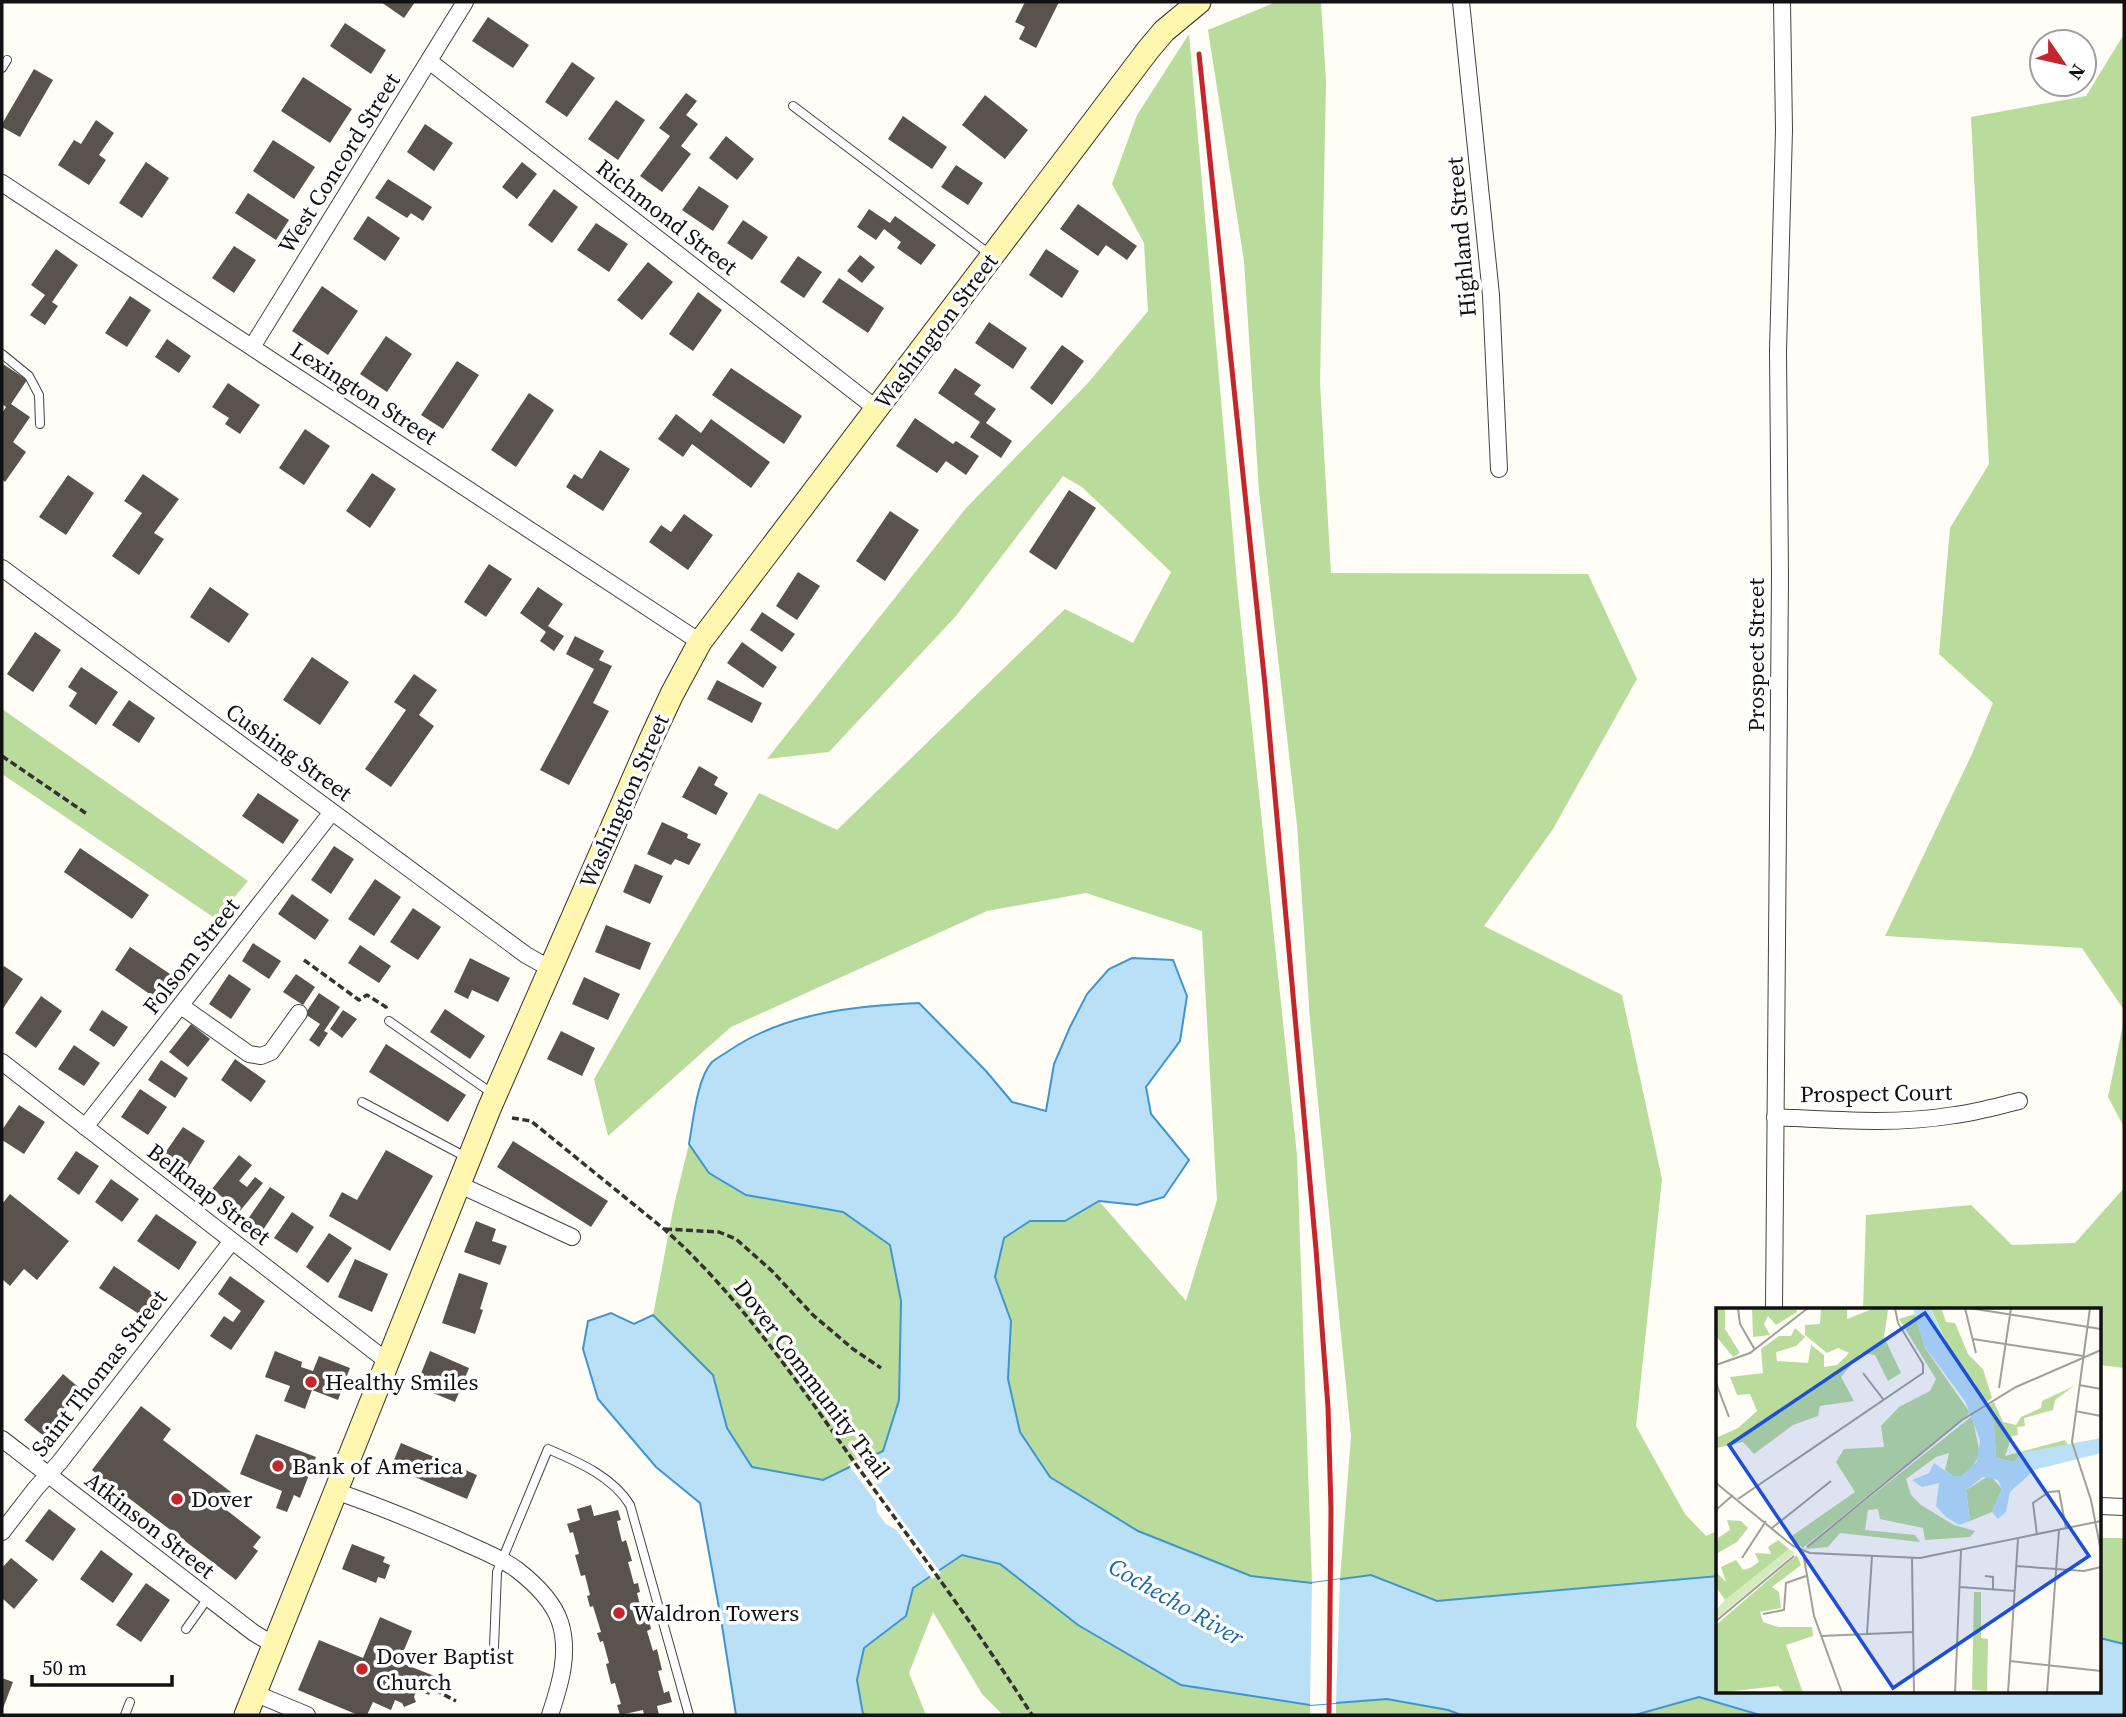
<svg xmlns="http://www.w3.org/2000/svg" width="2126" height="1717" viewBox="0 0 2126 1717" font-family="'Source Serif 4',serif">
<rect width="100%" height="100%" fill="#fffdf5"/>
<g fill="#b9dc9c">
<path d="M1276,2H1321L1326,81L1320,383L1331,573L1588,574L1637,679L1553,829L1484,926L1622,995L1662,1179L1636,1426L1685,1514L1706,1536L1718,1531V1576L1437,1601L1371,1575L1340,1579L1351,1436L1310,1021L1297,825L1259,491L1244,261L1208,30Z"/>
<path d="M1189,34L1238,594L1297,1155L1312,1583L1251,1576L1138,1531L1050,1476L1020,1432L1008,1379L1011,1321L995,1277L1004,1238L1030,1221H1065L1099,1201L1186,1301L1217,1200L1202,931L1086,893L987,911L731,1027L608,1136L594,1079L759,793L837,830L1065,609L1133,643L1171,572L1082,487L1063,476L956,616L829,752L767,759L966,508L1088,383L1148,311L1144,243L1112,184L1137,115Z"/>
<path d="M2124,34V1010L2082,948L1885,936L1972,754L1993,703L1939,654L1950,528L1989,464L1971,117L2086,96Z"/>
<path d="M2,709L248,881L216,919L2,774Z"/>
<path d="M2124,1020V1127L2108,1097Z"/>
<path d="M689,1144L709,1173L746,1195L843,1212L890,1245L901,1301L899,1400L883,1451L823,1480L752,1467L727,1428L713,1375L653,1315L674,1205Z"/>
<path d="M2124,1188V1368L2100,1365V1309H1863L1866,1215L1971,1205L2012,1245L2075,1243Z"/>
<path d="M2100,1538H2124V1644L2100,1638Z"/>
<path d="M962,1555L1000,1564L1078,1625L1181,1685L1310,1705V1715H1003L982,1694L933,1612L909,1673L926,1715L863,1714L857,1680L864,1648L906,1616L913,1588Z"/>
<path d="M1699,1697L1760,1715H1635Z"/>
<path d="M1387,1699L1448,1710L1461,1715H1336V1703Z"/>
</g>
<path fill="#b9e0f7" stroke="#3f96cf" stroke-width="2" d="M1132,958L1173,960L1187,996L1180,1041L1146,1087L1151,1114L1189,1160L1164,1197L1137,1205L1099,1201L1065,1221H1030L1004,1238L995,1277L1011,1321L1008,1379L1020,1432L1050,1477L1138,1531L1251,1576L1312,1583L1371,1575L1437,1601L1718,1576V1691H2100V1638L2124,1644V1715H1760L1699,1697L1635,1715H1461L1448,1710L1387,1699L1310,1705L1181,1685L1078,1625L1000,1564L962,1555L913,1588L906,1616L864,1648L857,1680L863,1714L867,1715H736L721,1619L700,1503L656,1467L598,1399L583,1349L588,1321L611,1313L634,1324L653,1315L713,1375L727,1428L752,1467L823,1480L883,1451L899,1400L901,1301L890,1245L843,1212L746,1195L709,1173L689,1144C693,1122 697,1078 712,1062C717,1058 724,1054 730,1050C785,1013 854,1006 919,1003L986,1071L1012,1102L1046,1111L1054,1064L1070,1027L1087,994L1109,969Z"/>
<g fill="#fffdf5">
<path d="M858,1459L941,1573L932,1579L896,1530L886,1524L877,1512L876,1502L848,1464Z"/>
<path d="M1340,1579L1336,1703L1310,1705L1312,1583Z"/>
</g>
<g fill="#5a524d">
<path d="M381,2H415L404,18Z"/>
<path d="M1025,2H1059L1036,48L1019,39L1025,27L1015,22Z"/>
<path d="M488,17L529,45L513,68L472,41Z"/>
<path d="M345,23L386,50L371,74L330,46Z"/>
<path d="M572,62L595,78L567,117L545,102Z"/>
<path d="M34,69L53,80L20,137L2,127V124Z"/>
<path d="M303,77L352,109L330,143L281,111Z"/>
<path d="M686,93L697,101L686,115L698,124L681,146L691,154L662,192L640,176L670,136L659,128Z"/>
<path d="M985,95L1028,130L1005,159L962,125Z"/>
<path d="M616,100L645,120L618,160L588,139Z"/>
<path d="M903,116L947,147L932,169L888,139Z"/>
<path d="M96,120L114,133L99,155L106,160L89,185L58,165L74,140L81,144Z"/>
<path d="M425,124L453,143L434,171L407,152Z"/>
<path d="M726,136L754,159L737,180L709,158Z"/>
<path d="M273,140L315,167L294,199L253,171Z"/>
<path d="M146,162L169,178L142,218L119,203Z"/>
<path d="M522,162L537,174L517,199L502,187Z"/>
<path d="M956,165L983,183L968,205L941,187Z"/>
<path d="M388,179L432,207L423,221L411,213L407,218L375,198Z"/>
<path d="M699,186L729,206L713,231L682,210Z"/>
<path d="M554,189L578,207L552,243L528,225Z"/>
<path d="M248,193L289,220L276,240L235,213Z"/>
<path d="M1078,204L1137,246L1127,260L1106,245L1098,256L1060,229Z"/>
<path d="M869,209L890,223L895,216L936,245L921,265L897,248L901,242L884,229L876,240L857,227Z"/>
<path d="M368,216L400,238L385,261L353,239Z"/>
<path d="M743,220L768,237L752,260L727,243Z"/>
<path d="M596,223L628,244L609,272L577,250Z"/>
<path d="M234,246L256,260L234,293L212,278Z"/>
<path d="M56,249L78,265L52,302L58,306L45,325L30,315L45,295L31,285Z"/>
<path d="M1046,249L1079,271L1062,298L1029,275Z"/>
<path d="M860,255L875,267L862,283L847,271Z"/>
<path d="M798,256L822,272L804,298L780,282Z"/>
<path d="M648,262L673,282L642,320L617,300Z"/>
<path d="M839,278L884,308L868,333L822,302Z"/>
<path d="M322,286L358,311L328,355L292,331Z"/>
<path d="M698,292L722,310L693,351L669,334Z"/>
<path d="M130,296L151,310L127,347L105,333Z"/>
<path d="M989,322L1027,348L1013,369L975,343Z"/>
<path d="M386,336L412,354L387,392L360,374Z"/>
<path d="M167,339L191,356L179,373L155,357Z"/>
<path d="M1062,345L1084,361L1052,405L1030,388Z"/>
<path d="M457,361L479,375L443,429L421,415Z"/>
<path d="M3,364L27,380L11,404L30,417L13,442L26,452L5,482L2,479V413L6,407L2,404V366Z"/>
<path d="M731,368L802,416L784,444L712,395Z"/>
<path d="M955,368L981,385L974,394L996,409L986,423L1012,441L1001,458L970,437L980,422L938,393Z"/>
<path d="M228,383L260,405L240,434L225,424L229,418L212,407Z"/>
<path d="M529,393L554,410L516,467L491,450Z"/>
<path d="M676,414L701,433L711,419L770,462L751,488L692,444L683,457L658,439Z"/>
<path d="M915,418L953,444L956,441L979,456L966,475L946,461L937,473L896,446Z"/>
<path d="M305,429L330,446L304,485L279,468Z"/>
<path d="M600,450L630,469L603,511L566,487L574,474L582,479Z"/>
<path d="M372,473L396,489L370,528L346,511Z"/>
<path d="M143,474L179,499L154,533L164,539L139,575L112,556L142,513L124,501Z"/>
<path d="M68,475L94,493L66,535L39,517Z"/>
<path d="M1069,490L1096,508L1056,570L1029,552Z"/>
<path d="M890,511L919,530L885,581L856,561Z"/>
<path d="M684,514L713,535L688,570L649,542L661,525L671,532Z"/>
<path d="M489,564L512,579L486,617L464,602Z"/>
<path d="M798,572L820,586L797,620L776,606Z"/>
<path d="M210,587L249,614L229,643L190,617Z"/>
<path d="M538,587L563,604L548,626L564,636L554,651L540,641L546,632L520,613Z"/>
<path d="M762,612L795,634L782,652L750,630Z"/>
<path d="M35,632L61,650L33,692L7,674Z"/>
<path d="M575,636L604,651L599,660L612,666L593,703L609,711L569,785L540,770L594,669L566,654Z"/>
<path d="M742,642L777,667L763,688L727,663Z"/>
<path d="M312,657L349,682L320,725L283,700Z"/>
<path d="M81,667L118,692L96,725L69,706L77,693L68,687Z"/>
<path d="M414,674L437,690L419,715L434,726L391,787L365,769L406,710L394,702Z"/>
<path d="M717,680L762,703L752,723L707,699Z"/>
<path d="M129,700L155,718L139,743L112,725Z"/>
<path d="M699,766L718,777L714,785L728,793L716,815L682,797Z"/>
<path d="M258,793L299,820L283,844L242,816Z"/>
<path d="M662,822L688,834L687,838L701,844L689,865L675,859L671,865L647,854Z"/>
<path d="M334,846L354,859L331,894L311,880Z"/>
<path d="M80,848L149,895L132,919L64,872Z"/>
<path d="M635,864L663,876L650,904L623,892Z"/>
<path d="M375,879L401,897L374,936L348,919Z"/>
<path d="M292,894L329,920L315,940L278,914Z"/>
<path d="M413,908L441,927L418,960L390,942Z"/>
<path d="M606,925L651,943L640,970L595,952Z"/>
<path d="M253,943L281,961L269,979L242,961Z"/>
<path d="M360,945L391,966L379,983L348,963Z"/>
<path d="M130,947L170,974L154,997L115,970Z"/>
<path d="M470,958L510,978L498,1002L472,990L468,999L454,992Z"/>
<path d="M4,966L23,979L2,1010V969Z"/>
<path d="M229,974L251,989L231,1019L209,1004Z"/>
<path d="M296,974L315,987L303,1005L283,992Z"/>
<path d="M584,977L620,994L608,1020L572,1004Z"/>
<path d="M319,993L340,1007L324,1031L328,1033L319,1047L309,1040L320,1024L305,1014Z"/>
<path d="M41,996L62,1011L36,1048L15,1033Z"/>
<path d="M445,1009L485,1036L470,1059L430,1032Z"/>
<path d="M102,1010L128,1027L114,1047L89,1030Z"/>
<path d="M343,1010L357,1019L342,1038L330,1029Z"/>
<path d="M191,1024L210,1039L188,1067L169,1052Z"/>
<path d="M561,1031L595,1048L582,1076L547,1059Z"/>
<path d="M386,1044L466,1095L448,1122L369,1072Z"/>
<path d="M74,1045L100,1063L84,1086L58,1069Z"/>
<path d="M235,1059L266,1081L251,1102L221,1080Z"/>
<path d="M161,1060L188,1078L175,1098L148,1080Z"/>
<path d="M140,1089L167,1107L148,1135L121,1117Z"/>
<path d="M19,1105L45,1122L24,1154L2,1140V1130Z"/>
<path d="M183,1127L205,1141L188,1168L165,1153Z"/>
<path d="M513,1141L608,1201L591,1227L497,1167Z"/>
<path d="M386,1150L433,1176L390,1251L329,1216L342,1192L357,1200Z"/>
<path d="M76,1151L99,1166L79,1195L57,1179Z"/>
<path d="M239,1155L252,1165L239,1181L247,1187L255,1177L263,1183L240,1211L212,1189Z"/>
<path d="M111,1179L139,1199L122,1222L95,1202Z"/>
<path d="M270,1187L285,1197L263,1230L248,1219Z"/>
<path d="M10,1194L69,1241L37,1280L24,1269L10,1286L2,1279V1204Z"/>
<path d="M292,1212L314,1227L297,1253L274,1238Z"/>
<path d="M156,1214L197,1242L179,1270L137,1241Z"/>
<path d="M476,1221L496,1229L492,1241L507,1246L500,1265L464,1252Z"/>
<path d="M329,1233L352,1248L328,1283L306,1267Z"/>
<path d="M355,1259L388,1274L372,1312L338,1297Z"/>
<path d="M114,1266L156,1295L142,1316L99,1288Z"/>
<path d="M459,1273L488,1283L480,1309L483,1310L475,1334L442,1323Z"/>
<path d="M230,1276L265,1301L231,1350L210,1336L224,1316L233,1322L241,1311L218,1294Z"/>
<path d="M275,1351L302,1362L301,1367L313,1371L319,1356L350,1368L338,1400L312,1390L305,1409L284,1401L290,1386L265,1377Z"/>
<path d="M430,1351L469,1368L455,1402L416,1386Z"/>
<path d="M63,1374L83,1391L45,1437L24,1420Z"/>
<path d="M141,1406L171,1429L163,1440L231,1492L220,1505L261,1537L253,1547L258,1551L236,1580L92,1470Z"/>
<path d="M256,1434L316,1457L300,1498L294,1495L287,1512L276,1508L282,1491L240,1474Z"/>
<path d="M401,1443L477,1475L467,1499L391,1467Z"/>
<path d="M591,1505L594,1516L618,1510L621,1520L617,1521L622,1542L626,1540L632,1561L628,1562L634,1584L638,1583L640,1592L637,1593L644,1621L649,1620L651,1629L647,1631L653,1651L657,1649L662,1670L658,1671L664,1693L669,1691L672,1702L657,1706L659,1715H644L643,1710L620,1715L617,1705L621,1704L615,1683L611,1684L606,1664L609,1663L603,1641L600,1642L597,1633L601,1632L593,1606L590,1607L587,1596L590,1595L585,1575L581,1576L575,1555L579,1554L573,1532L570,1533L567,1524L580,1520L577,1509Z"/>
<path d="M49,1509L76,1529L53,1561L25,1541Z"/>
<path d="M352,1544L385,1557L383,1562L390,1565L385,1579L378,1577L376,1583L342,1569Z"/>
<path d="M101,1550L133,1574L113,1603L80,1579Z"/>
<path d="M11,1558L38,1580L14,1609L2,1598V1568Z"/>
<path d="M146,1583L170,1600L141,1642L116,1625Z"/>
<path d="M380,1617L412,1631L399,1662L437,1677L429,1695L417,1690L414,1697L416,1702L404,1707L402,1703L395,1700L391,1710L373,1702L367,1715H358L298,1690L319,1640L363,1658Z"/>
<path d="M2,1678L13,1682L2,1711Z"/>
</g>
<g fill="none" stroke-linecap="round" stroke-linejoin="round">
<defs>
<g id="lane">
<path d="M2,68L7,60"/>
<path d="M793,106L992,256"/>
<path d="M2,354L29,376L39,395L40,424"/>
<path d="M389,1021L493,1094"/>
<path d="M362,1102L466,1157"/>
<path d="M186,1629L208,1598"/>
<path d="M494,1647L497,1572L548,1449C578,1462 612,1476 630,1505L689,1715"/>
<path d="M125,1715L130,1702"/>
</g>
<g id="street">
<path d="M1461,2L1491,295L1499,469"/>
<path d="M429,61L877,409"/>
<path d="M2,183L700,642"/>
<path d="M252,347L465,2"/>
<path d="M2,568L526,955L551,969"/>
<path d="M181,1006L249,1054L261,1056L271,1052L299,1013"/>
<path d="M2,1062L388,1362"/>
<path d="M1775,1117C1835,1120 1896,1125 1955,1115C1977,1112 1998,1106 2019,1101"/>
<path d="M85,1127L332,812"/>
<path d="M458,1184L572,1237"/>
<path d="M1774,1309L1780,576L1778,351L1784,130L1782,2"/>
<path d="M2,1439L254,1633L274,1645"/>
<path d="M335,1491C376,1505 415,1521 454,1538C475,1548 498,1556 516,1569C533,1582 553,1601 560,1622C570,1653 560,1685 550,1715"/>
<path d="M2100,1506L2124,1507"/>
<path d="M2,1532L36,1488L59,1463L232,1241"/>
<path d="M254,1693L307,1715"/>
</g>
<path id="secondary" d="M246,1715L489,1109L651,739L672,694L700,642L1148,50L1164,31L1199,2"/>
</defs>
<use href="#lane" stroke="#444" stroke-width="10"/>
<use href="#street" stroke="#444" stroke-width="18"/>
<use href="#secondary" stroke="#333" stroke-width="25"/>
<g stroke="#333" stroke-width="3.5" stroke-dasharray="7 3.5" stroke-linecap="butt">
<path d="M2,756L87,814"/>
<path d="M304,960L359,1000L367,995L386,1007L387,1010"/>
<path d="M512,1118L531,1121L664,1229C736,1292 797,1381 852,1459C913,1543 976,1627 1032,1715"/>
<path d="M665,1229L719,1232L736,1239L772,1271L813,1315L853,1349L881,1368"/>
<path d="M435,1690L456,1701"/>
</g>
<use href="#lane" stroke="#fff" stroke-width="8"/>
<use href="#street" stroke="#fff" stroke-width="16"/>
<use href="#secondary" stroke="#fff6b0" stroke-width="23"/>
<path stroke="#c4262e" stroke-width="5" d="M1199,54L1265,685L1316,1249L1328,1407L1331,1509L1329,1715"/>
</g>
<g fill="#c4262e" stroke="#fff" stroke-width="2.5">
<circle cx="311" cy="1382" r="7"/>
<circle cx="278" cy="1466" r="7"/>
<circle cx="177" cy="1499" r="7"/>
<circle cx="619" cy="1613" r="7"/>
<circle cx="362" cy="1669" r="7"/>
</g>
<g text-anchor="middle" stroke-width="7" stroke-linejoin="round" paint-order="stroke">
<g font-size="23" fill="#111" stroke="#fff">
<text transform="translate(339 163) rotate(-58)" y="8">West Concord Street</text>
<text transform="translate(667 217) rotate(38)" y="8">Richmond Street</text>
<text transform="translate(1461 237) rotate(-95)" y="8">Highland Street</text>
<text transform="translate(936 331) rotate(-53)" y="8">Washington Street</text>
<text transform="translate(364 393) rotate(33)" y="8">Lexington Street</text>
<text transform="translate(1756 655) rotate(-90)" y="8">Prospect Street</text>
<text transform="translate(289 752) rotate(36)" y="8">Cushing Street</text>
<text transform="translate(624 801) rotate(-66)" y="8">Washington Street</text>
<text transform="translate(191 956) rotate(-52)" y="8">Folsom Street</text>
<text transform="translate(1876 1093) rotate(-1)" y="8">Prospect Court</text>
<text transform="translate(209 1194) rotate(38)" y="8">Belknap Street</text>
<text transform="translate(99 1373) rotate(-52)" y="8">Saint Thomas Street</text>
<text transform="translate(812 1379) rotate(53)" y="8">Dover Community Trail</text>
<text transform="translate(150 1525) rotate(38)" y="8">Atkinson Street</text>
</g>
<g font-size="23" fill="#111" stroke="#fff" text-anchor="start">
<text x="325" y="1390">Healthy Smiles</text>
<text x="292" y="1474">Bank of America</text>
<text x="191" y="1507">Dover</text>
<text x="633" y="1621">Waldron Towers</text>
<text x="376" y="1664">Dover Baptist<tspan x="376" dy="26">Church</tspan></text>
</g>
<g font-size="24" font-style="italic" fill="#1768a6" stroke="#fff">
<text transform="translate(1176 1602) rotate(30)" y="8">Cochecho River</text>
</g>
</g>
<g transform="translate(1716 1308)">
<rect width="385" height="385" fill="#fffdf5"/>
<path d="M73,241L79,245L0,311V302L9,292Z" fill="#d5ebbd"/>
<path d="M0,0H9V21L24,45L17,49L0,28ZM36,0H80L81,4L60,17L52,8L48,16L54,27L37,29ZM131,0V11L159,0L172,2L168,29L185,65L172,73L159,47L145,45L125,69L138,93L104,98L102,108L77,117L38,146L27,134L0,140V125L2,129L22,120L41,103L34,86L21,87L14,69L47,65L45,41L63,28H75L79,20L89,29L80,38L60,44L61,53L92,55L95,37L108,47V59L121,57L133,45L122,40L111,45L89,27V17L104,16L105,1ZM215,1L226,2L230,14L239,15L252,46L267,61L276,90L268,96L259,75L240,55ZM199,6L209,40L254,105L87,240L73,230L139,184L120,154L128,141L168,139L165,118L183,99L214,83L220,71L183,11ZM358,78L339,92L337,102L308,110L309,118L301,119L302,127L296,128L289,148L349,132L352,137L305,146L298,154L280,150L278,115L270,99L278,94L287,114L300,117L305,109L325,100L326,93ZM256,108L264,146L256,159L246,168H237L229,162L233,145L220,149L190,171L195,187L205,197L238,217L259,223L254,229L209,232L207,220L164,211L162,201L152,202L149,222L199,227L204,234L124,225L112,239L89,241ZM274,167L286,181L276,204L254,213L250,182ZM11,212L25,213L32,220L21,234L0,246L2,230L14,222ZM62,232L73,241L9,292L0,279V264L10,274L5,259L20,252L27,262L34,260L43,254L39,245L55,246L52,239ZM81,247L85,257L56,279L63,284L65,300L44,304L47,314L62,319H96L97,328L70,337L87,385H69L62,378L0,385V317ZM258,284H265V330L272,331L271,383L256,382Z" fill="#b9dc9c"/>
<path d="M197,0H214L240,55L259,75L278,115L280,150L298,154L305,145L385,130V145L318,162L294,184L290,204L282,211L276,204L286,181L282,172L267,169L250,182L254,213L243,217L230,209L220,198L223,175L206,179L196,172L213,165L218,155L237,168H246L261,153L264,132L249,93L208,38Z" fill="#b9e0f7"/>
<path fill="none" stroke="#a09f9a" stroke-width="2" d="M22,0L24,16L39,42M249,0L260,45M253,0L385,21M374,0L356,134L375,192L385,243M257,31L367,48M0,57L34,45L92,0M147,65L167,91M0,75L13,109M363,77L385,81M283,80L295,0M359,103L385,108M0,175L77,238L94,245L204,250L385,213M22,191L207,65V56L182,15L179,0M0,202L17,187M56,220L115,173M321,227L317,195L333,184L343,183L350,220M91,239L246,112L300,79L385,42M87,244L98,308L126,385M26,250L50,213M196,250L198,385M300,258L368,263L385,259M269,268L277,269V282M244,279L299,283M47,306L68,302L70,275L90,268M0,313L78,248M151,326L156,248M105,328L197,324M294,353L385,363M239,385L245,242M292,385L302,231M331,385L343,222"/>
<path fill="#1d4ed8" fill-opacity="0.15" stroke="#1d4ed8" stroke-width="3.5" d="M209,5L373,248L177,380L13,137Z"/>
<rect width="385" height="385" fill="none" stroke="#111" stroke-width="3.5"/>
</g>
<rect width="2126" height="1717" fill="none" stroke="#111111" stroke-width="7"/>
<g transform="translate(2063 63) rotate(124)"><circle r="33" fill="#ffffff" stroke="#a0a0a0" stroke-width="2"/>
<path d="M0-5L12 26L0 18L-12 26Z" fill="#c4262e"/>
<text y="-10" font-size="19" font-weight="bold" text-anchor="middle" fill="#111111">N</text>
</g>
<path d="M32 1675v10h140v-10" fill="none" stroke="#111111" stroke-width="3.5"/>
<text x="42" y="1675" font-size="21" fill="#111111" stroke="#ffffff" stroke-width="5" paint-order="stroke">50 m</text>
</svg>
